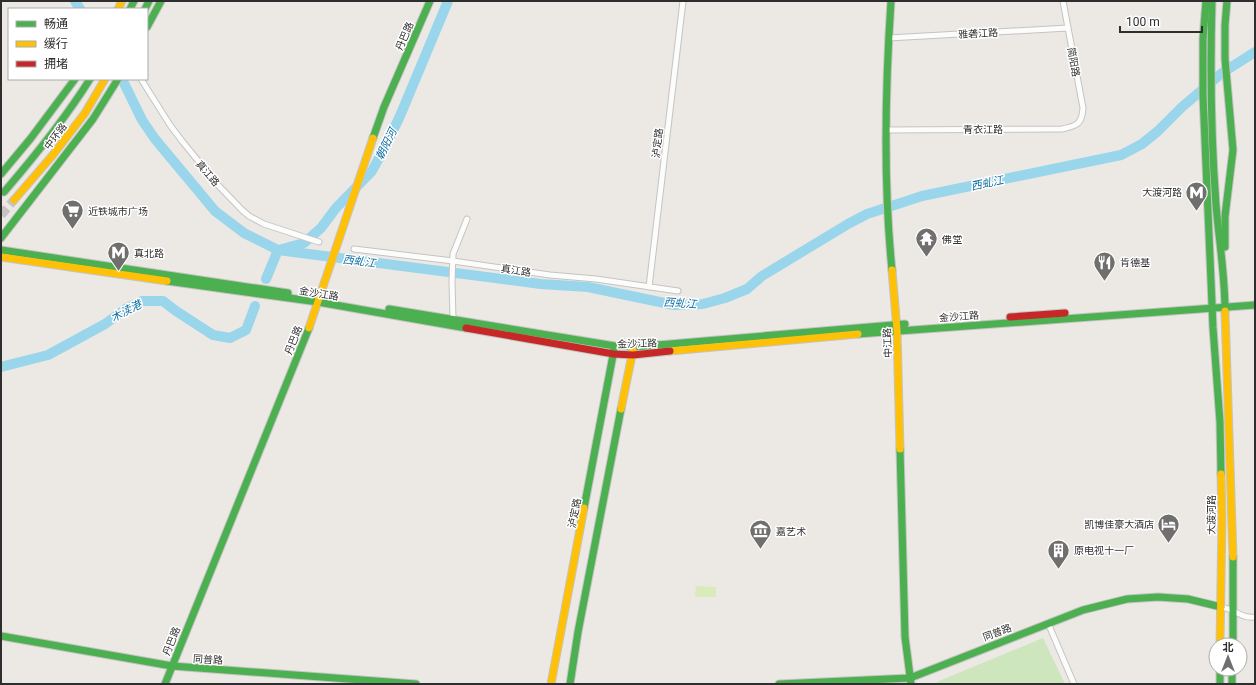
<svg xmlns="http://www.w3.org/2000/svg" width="1256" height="685" viewBox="0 0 1256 685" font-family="Roboto,'Noto Sans SC',sans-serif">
<rect width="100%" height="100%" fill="#ece8e4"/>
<path fill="#cee6be" d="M1043,638L1065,684H935L939,681Z"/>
<path fill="#d9eabb" d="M696,586L716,587V597H695Z"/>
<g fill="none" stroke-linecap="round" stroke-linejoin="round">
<g stroke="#99d6ec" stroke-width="10">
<path d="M75,1L80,9"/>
<path d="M122,79L142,120L155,139L215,211L244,233L278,250L541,284L588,287L674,305L703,304L725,298L747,289L762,276L848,224L867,214L922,196L1121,155L1142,144L1158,131L1182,107L1222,73L1255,52"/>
<path d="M282,249L304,243L321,228L336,208L372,171L387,143L400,116L448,1"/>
<path d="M266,279L278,250"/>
<path d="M1,367L48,355L105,324L127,308L142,301H163L176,311L213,335L230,338L246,330L255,306"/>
</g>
<path stroke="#c6c3c0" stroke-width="9" stroke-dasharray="9 4.5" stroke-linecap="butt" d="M1,215L14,200"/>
<defs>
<g id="street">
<path d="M888,38L1068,28"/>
<path d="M141,79L170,125L182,141L217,184L242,210L249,216L264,224L319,242"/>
<path d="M886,130L1062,129C1077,126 1082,124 1083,108L1063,1"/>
<path d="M354,249L453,261L550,275L596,279L678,291"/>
<path d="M649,287L683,1"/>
<path d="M453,319L452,281L453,254L467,219"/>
<path d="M1221,607C1225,608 1230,609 1233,611C1242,615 1245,618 1255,617"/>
<path d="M1048,623L1074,684"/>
</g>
<g id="fast">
<path d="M891,1C885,91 883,181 892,270"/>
<path d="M1206,1L1203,39V95L1213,328L1220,422L1221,474"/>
<path d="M1212,1C1210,69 1211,137 1216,205C1219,240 1225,275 1225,311"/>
<path d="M130,9L134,1"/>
<path d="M145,9L149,1"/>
<path d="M147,27L161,1"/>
<path d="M373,138L384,107L430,1"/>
<path d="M1,174L31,138L75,79"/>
<path d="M4,192C35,156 65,119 90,79"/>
<path d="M1,238L93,119L118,79"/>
<path d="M1225,247V216L1233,150L1225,59V25L1227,1"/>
<path d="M1,250L288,293"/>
<path d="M167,281L318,302L466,328"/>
<path d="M389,309L615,346L634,347L905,324"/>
<path d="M858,334L1255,305"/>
<path d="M900,449L905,637L911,684"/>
<path d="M584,508L614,350"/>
<path d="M1233,557V645"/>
<path d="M1,636L172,666L416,684"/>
<path d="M1220,669V684"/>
<path d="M1232,669V684"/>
<path d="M165,684L309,328"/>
<path d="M570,684L578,632L621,409"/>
<path d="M779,684L910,678L1083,610L1127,599L1158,597L1188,599L1221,607"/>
</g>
<g id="slow">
<path d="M118,9L122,1"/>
<path d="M14,200L52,156L85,113L105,79"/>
<path d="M1,257L167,281"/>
<path d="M892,270L897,330L900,449"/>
<path d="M1225,311L1233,557"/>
<path d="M309,328L373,138"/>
<path d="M670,351L858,334"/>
<path d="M621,409L633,350"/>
<path d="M1220,645L1222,518L1221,474"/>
<path d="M551,684L584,508"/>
</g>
<g id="jam">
<path d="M1010,317L1065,313"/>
<path d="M466,328L614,354L633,355L670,351"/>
</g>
</defs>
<use href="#street" stroke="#c5c4c5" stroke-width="7"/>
<use href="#fast" stroke="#c5c4c5" stroke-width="9"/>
<use href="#slow" stroke="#c5c4c5" stroke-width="9"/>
<use href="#jam" stroke="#c5c4c5" stroke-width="9"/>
<use href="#street" stroke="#fcfcfb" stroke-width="5"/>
<use href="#fast" stroke="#4caf50" stroke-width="7"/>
<use href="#slow" stroke="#ffc107" stroke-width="7"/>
<use href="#jam" stroke="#c62828" stroke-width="7"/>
</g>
<defs>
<symbol id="metro-pin" viewBox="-11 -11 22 30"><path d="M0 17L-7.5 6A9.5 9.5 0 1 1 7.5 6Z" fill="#706f6e" stroke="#fff"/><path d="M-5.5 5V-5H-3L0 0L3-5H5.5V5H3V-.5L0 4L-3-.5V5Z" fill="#fff"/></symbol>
<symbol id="supermarket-pin" viewBox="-11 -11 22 30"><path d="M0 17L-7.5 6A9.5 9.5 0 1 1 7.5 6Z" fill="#706f6e" stroke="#fff"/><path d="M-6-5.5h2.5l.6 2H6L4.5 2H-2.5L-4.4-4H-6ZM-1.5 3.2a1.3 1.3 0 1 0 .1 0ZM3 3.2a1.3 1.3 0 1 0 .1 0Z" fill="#fff"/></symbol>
<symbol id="temple-pin" viewBox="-11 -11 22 30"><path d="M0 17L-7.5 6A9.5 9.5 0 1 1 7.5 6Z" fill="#706f6e" stroke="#fff"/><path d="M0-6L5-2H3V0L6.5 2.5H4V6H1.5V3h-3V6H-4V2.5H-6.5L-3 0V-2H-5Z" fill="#fff"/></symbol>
<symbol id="restaurant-pin" viewBox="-11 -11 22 30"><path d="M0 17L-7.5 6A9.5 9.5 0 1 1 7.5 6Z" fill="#706f6e" stroke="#fff"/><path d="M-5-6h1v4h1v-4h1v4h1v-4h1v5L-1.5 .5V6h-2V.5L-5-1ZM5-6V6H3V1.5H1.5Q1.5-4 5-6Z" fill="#fff"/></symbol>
<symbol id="hotel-pin" viewBox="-11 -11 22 30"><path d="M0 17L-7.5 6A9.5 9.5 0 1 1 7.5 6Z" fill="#706f6e" stroke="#fff"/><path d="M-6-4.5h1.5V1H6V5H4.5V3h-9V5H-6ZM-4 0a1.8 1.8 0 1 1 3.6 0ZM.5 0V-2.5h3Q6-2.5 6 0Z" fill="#fff"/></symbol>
<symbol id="museum-pin" viewBox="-11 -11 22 30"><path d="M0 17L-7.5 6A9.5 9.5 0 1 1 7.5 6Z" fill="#706f6e" stroke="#fff"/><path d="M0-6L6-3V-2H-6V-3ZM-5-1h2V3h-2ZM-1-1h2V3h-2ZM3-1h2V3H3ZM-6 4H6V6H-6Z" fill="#fff"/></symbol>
<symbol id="building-pin" viewBox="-11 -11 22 30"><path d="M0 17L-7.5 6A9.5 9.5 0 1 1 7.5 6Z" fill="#706f6e" stroke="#fff"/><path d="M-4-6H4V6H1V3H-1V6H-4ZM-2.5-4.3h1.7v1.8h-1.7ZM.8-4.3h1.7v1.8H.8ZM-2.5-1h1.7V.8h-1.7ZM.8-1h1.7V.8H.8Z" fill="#fff"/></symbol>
</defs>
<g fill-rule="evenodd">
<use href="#metro-pin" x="1184" y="180" width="25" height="34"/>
<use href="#supermarket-pin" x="60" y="198" width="25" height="34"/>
<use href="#temple-pin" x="914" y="226" width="25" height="34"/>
<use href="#metro-pin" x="106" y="240" width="25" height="34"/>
<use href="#restaurant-pin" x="1092" y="250" width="25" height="34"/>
<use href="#hotel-pin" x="1156" y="512" width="25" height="34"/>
<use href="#museum-pin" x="748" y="518" width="25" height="34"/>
<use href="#building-pin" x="1046" y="538" width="25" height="34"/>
</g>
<g text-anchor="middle" stroke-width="3" stroke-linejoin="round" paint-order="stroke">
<g font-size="10" fill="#2e2e2e" stroke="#fff">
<text transform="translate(978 33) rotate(-3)" y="4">雅砻江路</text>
<text transform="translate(404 36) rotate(-67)" y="4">丹巴路</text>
<text transform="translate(1074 62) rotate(80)" y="4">简阳路</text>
<text x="983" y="133">青衣江路</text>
<text transform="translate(55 136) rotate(-53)" y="4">中环路</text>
<text transform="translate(657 143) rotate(-83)" y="4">泸定路</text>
<text transform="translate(208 173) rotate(49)" y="4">真江路</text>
<text transform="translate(516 270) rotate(8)" y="4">真江路</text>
<text transform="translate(319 293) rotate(9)" y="4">金沙江路</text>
<text transform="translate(959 316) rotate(-4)" y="4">金沙江路</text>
<text transform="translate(293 340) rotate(-68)" y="4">丹巴路</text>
<text transform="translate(637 343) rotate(-2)" y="4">金沙江路</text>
<text transform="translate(887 343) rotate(-92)" y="4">中江路</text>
<text transform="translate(574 513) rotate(-79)" y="4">泸定路</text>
<text transform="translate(1211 515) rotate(-90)" y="4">大渡河路</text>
<text transform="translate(997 632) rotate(-21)" y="4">同普路</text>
<text transform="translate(171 641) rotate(-68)" y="4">丹巴路</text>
<text transform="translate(208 659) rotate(4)" y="4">同普路</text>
</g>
<g font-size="10" fill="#2e2e2e" stroke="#fff" text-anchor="start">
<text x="1182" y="196" text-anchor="end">大渡河路</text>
<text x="88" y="215">近铁城市广场</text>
<text x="942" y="243">佛堂</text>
<text x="134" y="257">真北路</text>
<text x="1120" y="266">肯德基</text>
<text x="1154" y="528" text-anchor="end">凯博佳豪大酒店</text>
<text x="776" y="535">嘉艺术</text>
<text x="1074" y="554">原电视十一厂</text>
</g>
<g font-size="11" font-style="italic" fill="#0d6fa3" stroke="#fff">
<text transform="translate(386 144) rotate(-64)" y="4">朝阳河</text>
<text transform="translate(987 183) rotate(-12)" y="4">西虬江</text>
<text transform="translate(359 261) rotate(7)" y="4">西虬江</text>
<text transform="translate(680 303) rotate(4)" y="4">西虬江</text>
<text transform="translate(126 311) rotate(-28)" y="4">木渎港</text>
</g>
</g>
<rect width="1256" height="685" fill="none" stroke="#2e2e2e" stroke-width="4"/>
<rect x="8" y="8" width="140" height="72" fill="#ffffff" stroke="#ababab"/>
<rect x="16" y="21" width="20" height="6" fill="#4caf50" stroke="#ababab"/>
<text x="44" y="28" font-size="12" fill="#2e2e2e">畅通</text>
<rect x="16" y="41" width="20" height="6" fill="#ffc107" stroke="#ababab"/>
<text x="44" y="48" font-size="12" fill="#2e2e2e">缓行</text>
<rect x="16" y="61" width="20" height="6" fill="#c62828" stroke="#ababab"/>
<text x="44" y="68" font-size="12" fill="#2e2e2e">拥堵</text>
<g transform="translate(1228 657)"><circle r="19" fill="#ffffff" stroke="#ababab"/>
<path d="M0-3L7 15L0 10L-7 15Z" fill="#706f6e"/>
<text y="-6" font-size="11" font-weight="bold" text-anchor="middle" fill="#2e2e2e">北</text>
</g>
<path d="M1120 26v6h82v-6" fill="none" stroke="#2e2e2e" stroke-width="2"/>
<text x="1126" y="26" font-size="12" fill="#2e2e2e" stroke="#ffffff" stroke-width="3" paint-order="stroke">100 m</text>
</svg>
